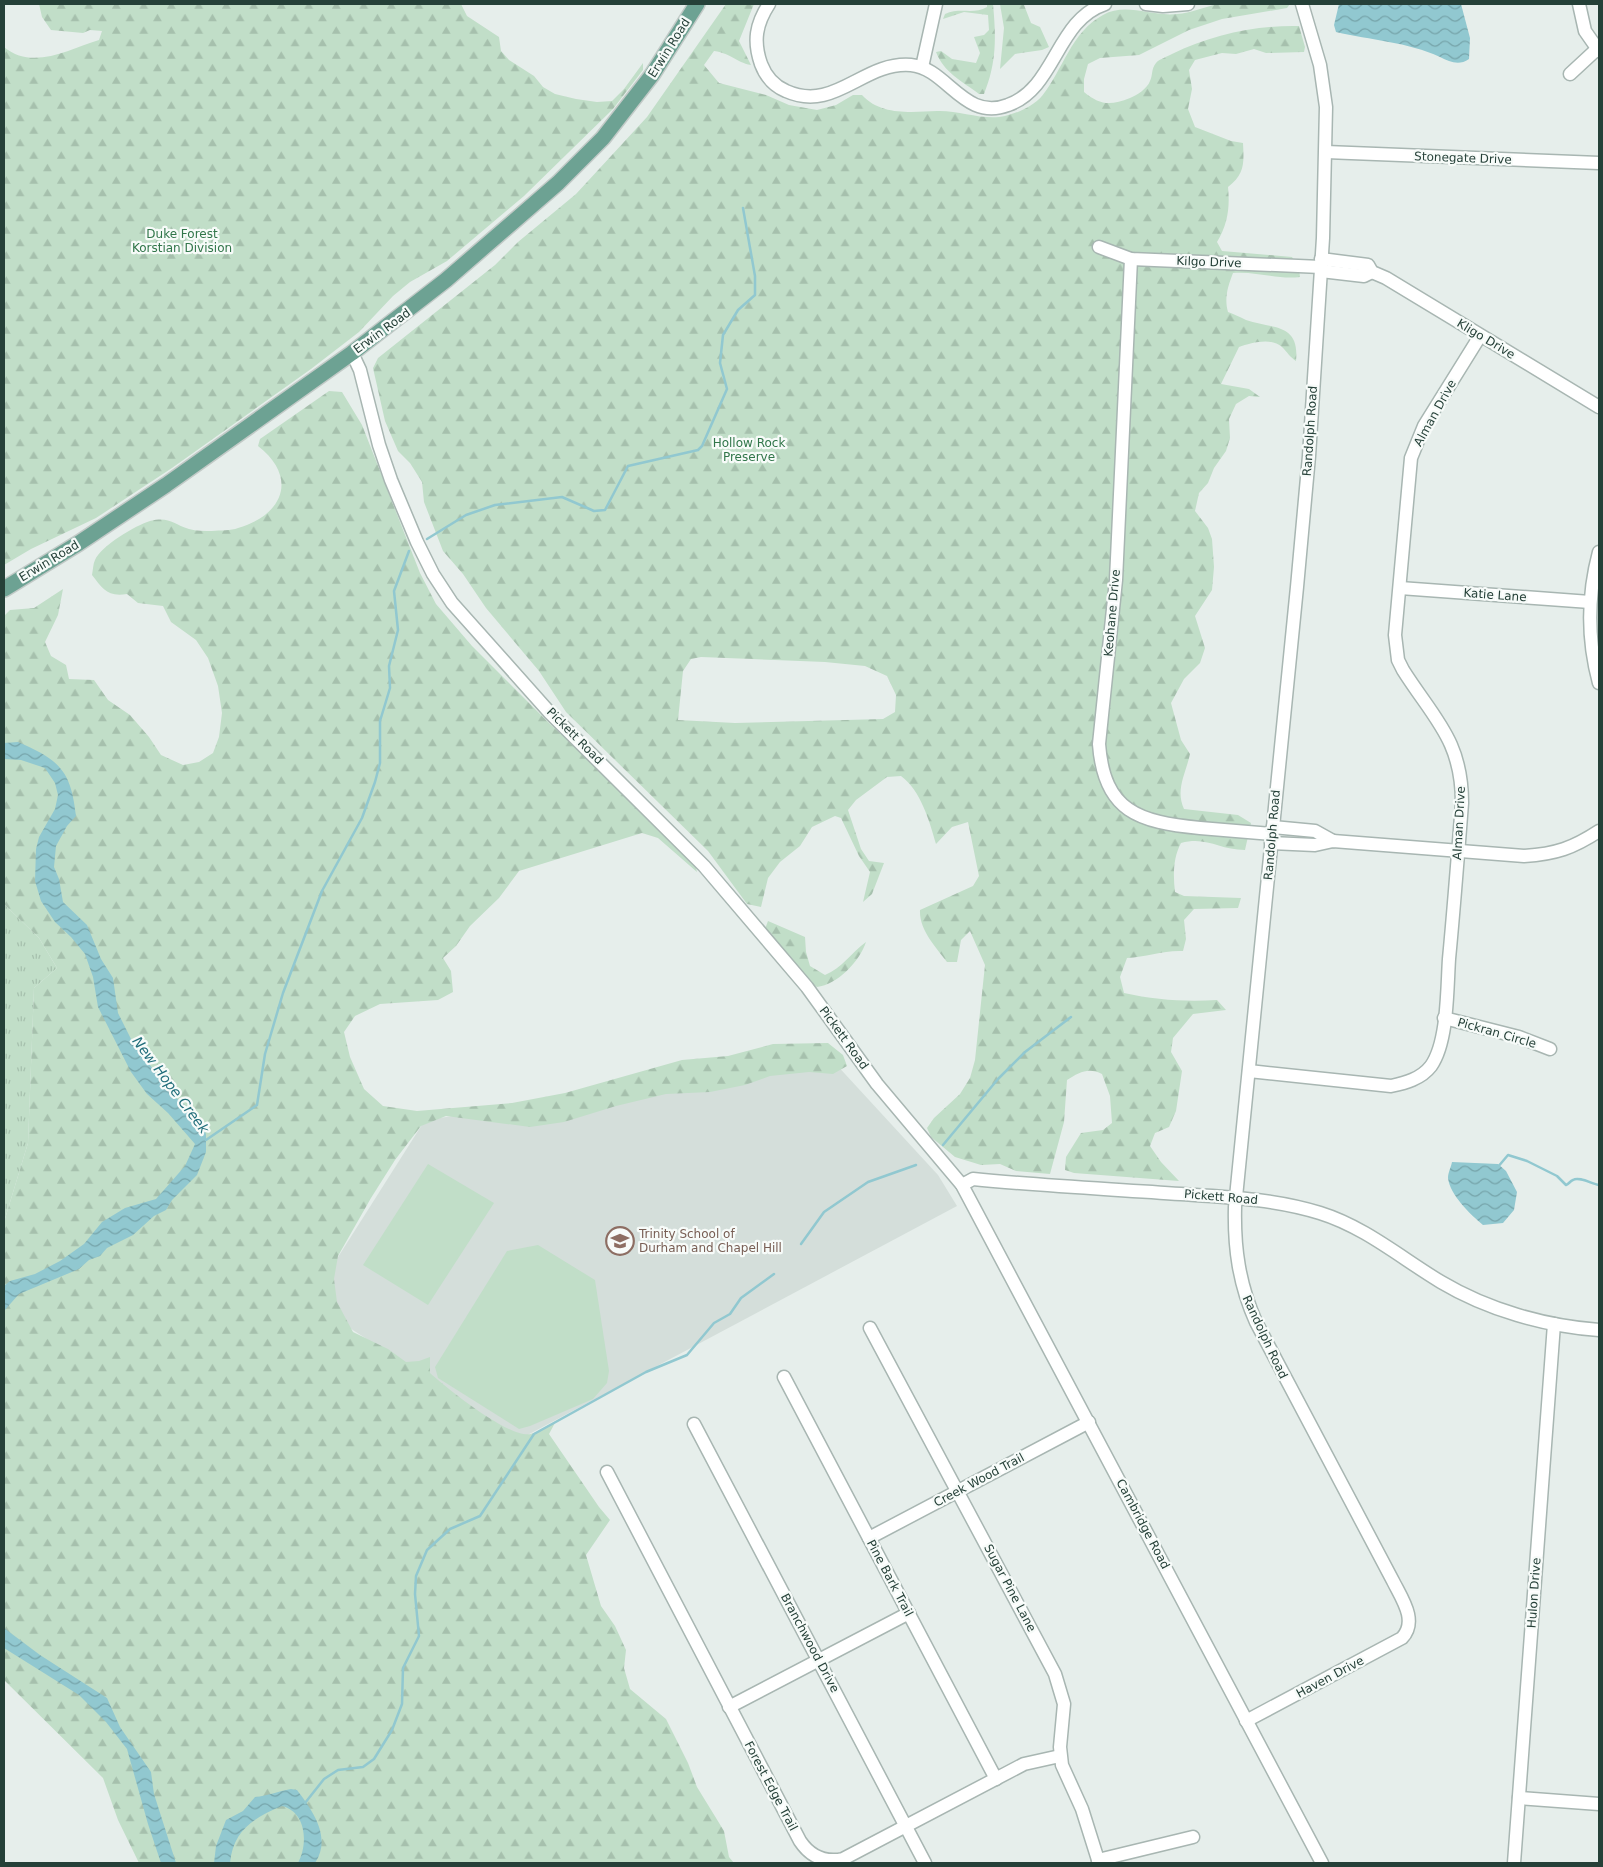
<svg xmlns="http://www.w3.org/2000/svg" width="1603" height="1867" viewBox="0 0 1603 1867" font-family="'DejaVu Sans',sans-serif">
<defs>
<pattern id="grass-tufts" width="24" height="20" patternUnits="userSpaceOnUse" patternTransform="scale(1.25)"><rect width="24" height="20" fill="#c1dec8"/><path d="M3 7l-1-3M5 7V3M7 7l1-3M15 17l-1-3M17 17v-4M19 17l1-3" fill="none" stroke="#a6c0ad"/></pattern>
<pattern id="forest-firs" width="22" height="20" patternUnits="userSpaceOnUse" patternTransform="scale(1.25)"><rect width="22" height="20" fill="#c1dec8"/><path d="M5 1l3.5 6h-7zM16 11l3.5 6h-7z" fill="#a6c0ad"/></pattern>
<pattern id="water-waves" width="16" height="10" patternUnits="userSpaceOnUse" patternTransform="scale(1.25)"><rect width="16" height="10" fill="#91c8d0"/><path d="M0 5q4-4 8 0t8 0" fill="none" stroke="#76a4aa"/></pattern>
</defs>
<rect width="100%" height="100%" fill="#e6eeeb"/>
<path fill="#d4deda" d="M834,1062L938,1175L957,1206L520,1439L333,1317L326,1276L425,1120Z"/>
<path fill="url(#grass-tufts)" d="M4,904L39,938L57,968L34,988L28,1143L4,1222Z"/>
<g fill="url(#forest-firs)" fill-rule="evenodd">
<path d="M39,4H461L467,16L499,37L501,51L509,60L534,76L543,87L555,94L576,99L597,102L612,101L624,89L643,63V70L613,109L524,196L447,261L410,282L393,296L359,332L311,369L172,468L96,518L31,549L4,565V47C33,71 69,49 99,40L102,31L90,30L83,33L51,30L42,17Z"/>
<path d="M726,4H754L739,41L751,65C735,62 733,54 714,51L704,65L719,83L766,95L789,105L817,110L836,105L853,95H862C881,116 912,112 937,111C959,110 984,121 1005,116C1018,113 1033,106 1042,96C1063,70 1071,32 1103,15C1126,2 1152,17 1177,14C1191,13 1204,7 1218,4C1236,0 1270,4 1290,4L1287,8L1222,19L1189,30L1139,55L1100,58L1088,64L1084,79V92C1100,105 1110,106 1130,98C1137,95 1147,89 1150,81C1153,75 1151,69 1156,63C1159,59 1167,57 1172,54C1211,35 1256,25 1299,26L1305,47L1304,52L1266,53L1254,49L1236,54L1222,53L1195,60L1189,70L1192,89L1188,109L1195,127L1231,141L1243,143C1244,163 1245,174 1228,187C1230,207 1228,224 1217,242L1222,251L1292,257L1299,269L1300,277C1278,280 1256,271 1233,273C1228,286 1224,298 1228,312C1234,314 1240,317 1246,320C1272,329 1300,323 1296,361C1290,357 1287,352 1282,347C1271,337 1251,343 1239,347L1221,384L1249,389L1260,397L1249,396L1236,404L1229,419L1230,438L1226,451L1214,468L1208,483L1199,493L1195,511L1208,528L1212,539L1214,567L1212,590L1195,616L1205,648L1200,663L1184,679L1171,703L1181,740L1190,754C1186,773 1175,790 1184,809L1238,815L1251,823L1245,850C1219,850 1207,836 1181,843C1173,858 1173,875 1175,892L1184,896L1241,898L1238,908L1194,909L1184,920L1186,939L1183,951C1164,950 1146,957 1127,958L1120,977L1124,993C1155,1000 1186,1002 1217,1000L1226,1010L1193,1014L1173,1038L1171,1052L1182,1071L1176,1111L1169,1127L1155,1133L1150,1146L1161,1162L1179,1181L1074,1173L1065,1170L1066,1157L1081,1133L1103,1130L1112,1123L1110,1096L1102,1074C1089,1067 1079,1072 1067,1080L1064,1122L1050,1174L1016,1171L1000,1164L981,1165L955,1157L931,1137L927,1128L934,1118L960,1094L970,1078L975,1060L985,965L970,931L961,940L957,962H947C936,947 919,930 920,910L973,886L979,876L968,822L952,827L936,844C929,820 921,791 901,776L887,777L856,800L848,810L861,849L869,861L884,863L872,894L863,902L870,872L859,856L841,818L835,816L812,827L800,846L780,862L768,878L761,907L747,904L708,851L566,712L539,671L486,608L463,574L443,551L424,502L422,482L410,463L398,451L385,421L373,368L378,358L495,265L518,242L576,194L647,117ZM701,657L825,662L865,666L887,676L896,695L895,712L883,719L735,723L678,720L683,671L691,659Z"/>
<path d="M987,4H993C996,37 997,62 984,94H979C962,81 944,73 936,52L941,51L952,59L976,63L980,53L974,37L984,35L989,30L988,15L964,12L943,19L945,14C960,7 974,15 987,7Z"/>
<path d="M1000,4L1024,5L1031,23L1040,27L1049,47L1042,50L1015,54L1000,69L1004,28Z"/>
<path d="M329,391L342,392L362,425L420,573L436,604L472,646L550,724L631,799L696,868L697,872L658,838L642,833L519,871L499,898L470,926L456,946L443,958L451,971L453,992L438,1000L380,1004L355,1016L344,1032L350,1057L364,1089L383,1106L417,1111L512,1103L565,1093L682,1060L728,1056L773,1044L828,1043L843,1055L847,1066L833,1074L809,1072L770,1076L745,1085L710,1092L666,1094L616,1106L564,1122L530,1127L446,1116L421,1126L395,1160L371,1198L338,1256L334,1279L337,1302L353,1332L388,1349L406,1362L419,1361L430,1357V1373C447,1388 509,1439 531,1434C539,1432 548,1425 556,1421L549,1434L599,1507L610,1520L586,1555L601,1606L615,1626L626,1650L624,1668L630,1689L666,1719L688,1763L697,1787L724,1831L729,1857L734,1863H139L118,1820L103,1778L4,1680V1222L28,1143L34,988L57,968L39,938L4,904V616L10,610L34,608L63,589L58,615L45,642L51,656L66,665L69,679L94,680L108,700L130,715L149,737L161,755L183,765L199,762L213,753L219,737L222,713L218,686L208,658L196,640L171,622L163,606L138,603L127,594C107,597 103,589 92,575C93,570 93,564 95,560C101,546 136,525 150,521C169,516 173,524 189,529C196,531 205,531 212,531C220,530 231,531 238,528C284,515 298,477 258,446L260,439Z"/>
<path d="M768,921L805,937L806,952L810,966L825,975C842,968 851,953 866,942C860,961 837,985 817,987L804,978L765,929Z"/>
</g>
<g fill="#c1dec8">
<path d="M428,1164L494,1203L428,1305L363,1265Z"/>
<path d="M538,1245L595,1280L609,1371L607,1383L593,1399L530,1426L519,1429L438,1378L435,1367L507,1251Z"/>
</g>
<g fill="url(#water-waves)">
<path d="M1339,4H1461L1470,38L1469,59C1459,66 1450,62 1440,57C1408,42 1370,40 1336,32L1334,25Z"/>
<path d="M18,742C60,760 71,771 76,816L67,826L56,846L54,867L59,879L63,902L87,925L101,959L113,978L118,1013L134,1045L176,1098L195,1113L206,1134V1152L197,1175L172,1200L166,1210L154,1216L133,1235L107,1248L100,1256L89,1260L79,1269L19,1294L4,1311V1286L10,1281L35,1274L60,1261L84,1244L102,1222L125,1208L156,1199L185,1166L195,1144L168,1113L147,1094L131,1072L98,1007L93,977L85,954L71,937L55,922L41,901L35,881L36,849L39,837L55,809L58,795L55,783L45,768L21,760L4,759V743Z"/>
<path d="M1452,1162L1498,1164L1506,1171L1517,1192L1514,1210L1503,1223L1483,1225C1470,1214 1450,1195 1448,1178C1448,1173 1451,1167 1452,1162Z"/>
<path d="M4,1628L40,1655L107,1698L120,1727L151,1772L154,1794L176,1863H161L148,1824L127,1749L106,1722L79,1695L4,1648Z"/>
<path d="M291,1789L297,1790C313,1811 332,1838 315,1863H298C308,1845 307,1812 282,1806C253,1818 233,1831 230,1863H214L216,1846L226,1820L243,1811L255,1797C268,1796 278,1791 291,1789Z"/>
</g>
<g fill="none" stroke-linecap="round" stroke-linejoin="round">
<g stroke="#91c8d0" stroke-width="2.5">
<path d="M427,539L466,515L495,505L562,497L594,511L605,510L628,466L698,450L702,446L727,389L720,363L723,335L738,310L755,295V276L743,208"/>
<path d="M206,1140L257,1105L265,1054L283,993L322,891L362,818L375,782L380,763V721L390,688L389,666L398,630L394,591L409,551"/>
<path d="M943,1145L998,1079L1025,1052L1071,1017"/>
<path d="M1497,1168L1508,1155L1527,1161L1557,1176L1566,1185C1569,1184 1570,1181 1573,1180C1579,1176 1592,1184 1599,1185"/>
<path d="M801,1244L824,1212L868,1182L916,1165"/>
<path d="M305,1803L324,1779L338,1770L363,1767L374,1759L392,1730L402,1704L403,1668L419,1636L415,1594L416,1576L427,1550L450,1529L480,1516L534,1434L646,1372L687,1355L714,1323L730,1314L741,1298L774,1274"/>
</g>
<defs>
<g id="minor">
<path d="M769,4C756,24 753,41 761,64C766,77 774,86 786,91C835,113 863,61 911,65C947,68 964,122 1008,105C1056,88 1056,20 1105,4"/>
<path d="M1146,4L1163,6L1188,4"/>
<path d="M1579,4L1585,31L1599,51"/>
<path d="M922,67L936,4"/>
<path d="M1570,74L1597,49"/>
<path d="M1326,152L1599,163"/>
<path d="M1099,247L1131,259L1321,267"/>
<path d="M1131,259L1116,580L1099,744C1104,812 1139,822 1200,828C1224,830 1248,832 1272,834"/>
<path d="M1321,259L1368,265L1372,272L1386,278L1599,407"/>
<path d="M1321,271L1364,276L1372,272"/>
<path d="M352,353L360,370L379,445L391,480L417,542L433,574L452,603L550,713L704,866L807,987L877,1084L962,1185L1322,1863"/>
<path d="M1599,552C1587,597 1587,639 1599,683"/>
<path d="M1400,588L1590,602"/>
<path d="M1273,827L1315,831L1333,841"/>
<path d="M1271,843L1315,845L1333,841L1524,856C1556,854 1573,848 1599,831"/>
<path d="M1444,1018L1519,1037L1550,1049"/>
<path d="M1249,1071L1391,1086C1405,1083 1421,1079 1431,1066C1448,1042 1447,989 1449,959C1454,907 1458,855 1462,803C1462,740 1434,719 1403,670L1398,660L1395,635L1411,458L1424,426L1480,336"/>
<path d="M962,1185L973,1179C1042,1186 1112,1189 1181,1194C1228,1197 1275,1199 1320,1213C1365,1227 1401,1258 1441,1282C1488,1310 1545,1326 1599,1330"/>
<path d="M870,1328L1055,1674L1064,1704L1060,1747L1062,1765L1082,1809L1099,1863"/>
<path d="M784,1377L996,1779"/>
<path d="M694,1424L925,1863"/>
<path d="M607,1472L800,1841C810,1856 824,1863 843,1859L1024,1764L1060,1756"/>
<path d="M869,1538L1089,1422"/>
<path d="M729,1707L909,1613"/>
<path d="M1246,1721L1402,1638C1418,1621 1402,1599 1393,1581L1256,1322C1239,1284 1234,1248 1235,1207L1297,587L1309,456L1323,238L1326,107L1320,65L1302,4"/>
<path d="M1519,1798L1599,1804"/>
<path d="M1098,1860L1193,1837"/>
<path d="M1514,1863L1554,1324"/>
</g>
<path id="major" d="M4,589L79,543L166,485L352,353L446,280L558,183L603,138L652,75L697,4"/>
</defs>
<use href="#minor" stroke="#a8b6b2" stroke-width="15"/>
<use href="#major" stroke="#c2cac7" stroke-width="18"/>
<use href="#minor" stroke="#fff" stroke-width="12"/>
<use href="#major" stroke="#6da293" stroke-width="15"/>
</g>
<defs>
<symbol id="school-ring" viewBox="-11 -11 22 22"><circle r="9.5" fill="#f7fbf9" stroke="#8d6e63" stroke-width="1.5"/><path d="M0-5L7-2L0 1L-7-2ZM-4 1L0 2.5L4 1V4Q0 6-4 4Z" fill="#8d6e63"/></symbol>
</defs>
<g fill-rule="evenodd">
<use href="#school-ring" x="604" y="1225" width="32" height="32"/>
</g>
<g text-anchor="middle" stroke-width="4.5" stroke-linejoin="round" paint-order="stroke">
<g font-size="12" fill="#254038" stroke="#f7fbf9">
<text transform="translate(669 48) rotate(-58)" y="4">Erwin Road</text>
<text transform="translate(1463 158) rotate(2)" y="4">Stonegate Drive</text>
<text transform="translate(1209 262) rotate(2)" y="4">Kilgo Drive</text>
<text transform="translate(382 331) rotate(-36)" y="4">Erwin Road</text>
<text transform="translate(1486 339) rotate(31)" y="4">Kligo Drive</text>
<text transform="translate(1435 413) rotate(-61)" y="4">Alman Drive</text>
<text transform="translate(1310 431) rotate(-86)" y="4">Randolph Road</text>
<text transform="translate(49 561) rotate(-31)" y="4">Erwin Road</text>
<text transform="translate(1495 595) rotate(4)" y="4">Katie Lane</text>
<text transform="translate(1112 613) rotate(-85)" y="4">Keohane Drive</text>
<text transform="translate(575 736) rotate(45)" y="4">Pickett Road</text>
<text transform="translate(1459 823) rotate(-87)" y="4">Alman Drive</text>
<text transform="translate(1272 835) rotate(-85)" y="4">Randolph Road</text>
<text transform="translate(1497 1033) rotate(16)" y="4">Pickran Circle</text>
<text transform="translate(844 1038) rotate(54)" y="4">Pickett Road</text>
<text transform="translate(1221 1197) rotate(5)" y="4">Pickett Road</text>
<text transform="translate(1265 1337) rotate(65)" y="4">Randolph Road</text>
<text transform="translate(979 1480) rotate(-28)" y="4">Creek Wood Trail</text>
<text transform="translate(1143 1524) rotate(62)" y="4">Cambridge Road</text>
<text transform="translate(890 1578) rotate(62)" y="4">Pine Bark Trail</text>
<text transform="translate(1010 1588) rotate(62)" y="4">Sugar Pine Lane</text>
<text transform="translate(1534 1593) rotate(-86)" y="4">Hulon Drive</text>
<text transform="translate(810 1643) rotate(62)" y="4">Branchwood Drive</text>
<text transform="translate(1330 1677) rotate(-28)" y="4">Haven Drive</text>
<text transform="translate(771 1786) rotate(62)" y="4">Forest Edge Trail</text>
</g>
<g font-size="12" fill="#31764a" stroke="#f7fbf9">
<text x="182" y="238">Duke Forest<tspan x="182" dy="14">Korstian Division</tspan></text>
<text x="749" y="447">Hollow Rock<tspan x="749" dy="14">Preserve</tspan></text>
</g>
<g font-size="12" fill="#785e54" stroke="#f7fbf9" text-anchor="start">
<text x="639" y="1238">Trinity School of<tspan x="639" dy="14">Durham and Chapel Hill</tspan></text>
</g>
<g font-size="14" font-style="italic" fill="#216e7b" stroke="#f7fbf9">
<text transform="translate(171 1085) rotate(53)" y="5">New Hope Creek</text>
</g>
</g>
<rect width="1603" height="1867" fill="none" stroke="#254038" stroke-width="10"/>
</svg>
